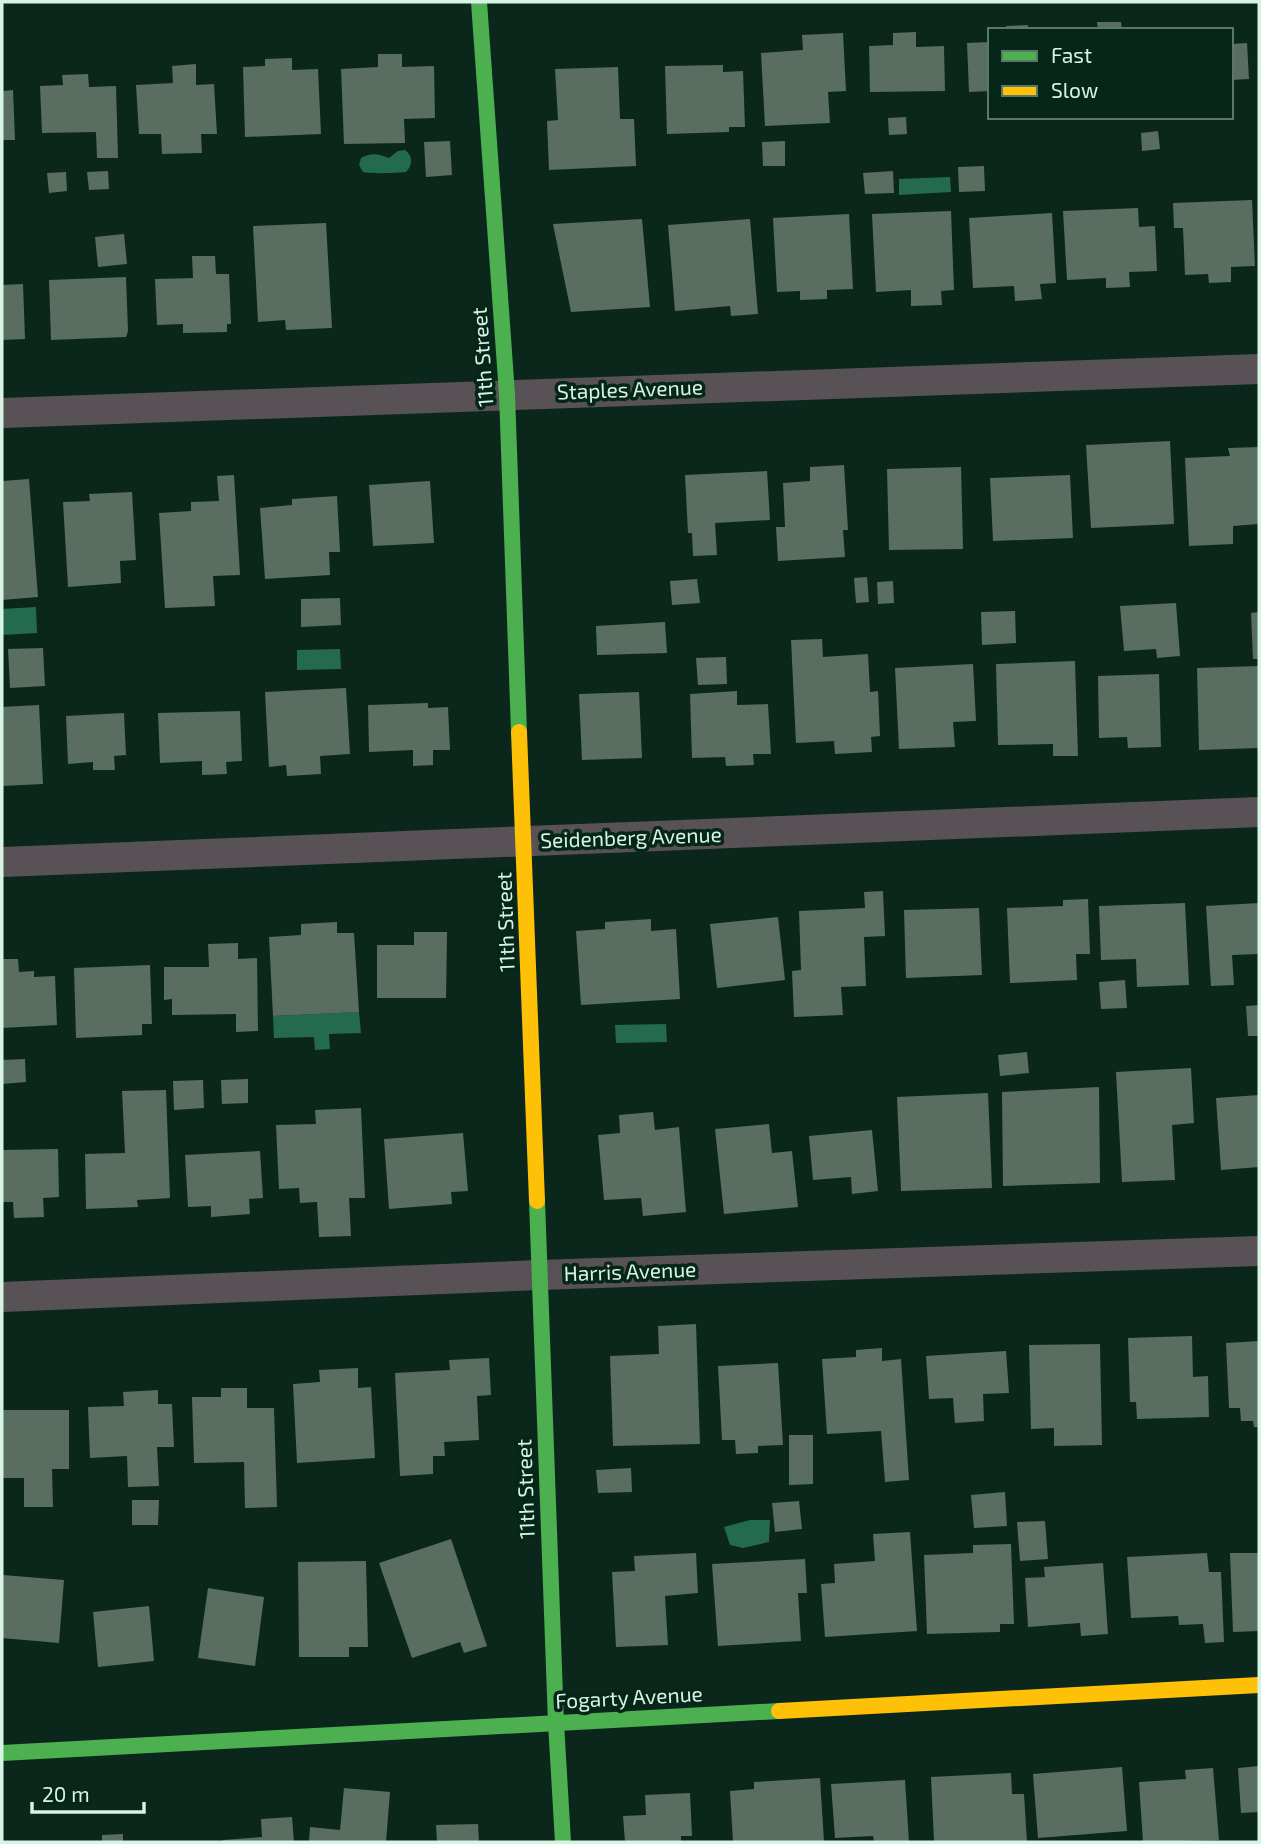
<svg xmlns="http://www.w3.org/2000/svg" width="1261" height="1844" viewBox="0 0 1261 1844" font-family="'Exo 2',sans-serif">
<rect width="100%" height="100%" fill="#0b271c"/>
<g fill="#246a4f">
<path d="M405,150C413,156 413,165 406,172C395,173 373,174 363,172L359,165L361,158C372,152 378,154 389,158L398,151Z"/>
<path d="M950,177L951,192L899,195V179Z"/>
<path d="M36,607L37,633L2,635V609Z"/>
<path d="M340,649L341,669L297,670V650Z"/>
<path d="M359,1012L361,1033L329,1034L330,1049L315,1050L314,1037L274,1038L273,1016Z"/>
<path d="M666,1024L667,1042L616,1043L615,1025Z"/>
<path d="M750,1520H770L769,1542L743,1548L730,1545L724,1527Z"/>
</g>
<g fill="#596d60">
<path d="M1097,22H1121L1122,30H1098Z"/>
<path d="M1028,25V30H1006V26Z"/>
<path d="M916,32V47L944,46L945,91L870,92L869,46L893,45V33Z"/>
<path d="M843,33L846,91L828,92L830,123L765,126L761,53L803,50L802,35Z"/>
<path d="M990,42V91L969,92L967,43Z"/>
<path d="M1247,43L1249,79L1231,80V44Z"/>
<path d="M378,54H402V67L434,66L435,118L404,119L405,143L344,144L341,69L378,67Z"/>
<path d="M292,58V70L318,69L321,134L245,137L243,67L265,66V59Z"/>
<path d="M196,64V85L214,84L217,134H201L202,153L162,154L161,134H139L136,85L173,83L172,66Z"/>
<path d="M723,65V72L743,71L745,127H729V132L667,134L665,66Z"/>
<path d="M618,67L620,119H634L636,166L549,170L547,121L558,120L555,69Z"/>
<path d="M88,74L89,87L116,86L118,158H97L96,132L42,133L40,86L63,85L62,75Z"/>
<path d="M13,90L15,140H2V91Z"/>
<path d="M906,117L907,134L889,135L888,118Z"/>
<path d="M1158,131L1160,149L1142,151L1141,133Z"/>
<path d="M450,141L452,175L426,177L424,142Z"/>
<path d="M785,141V166H763L762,142Z"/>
<path d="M984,166L985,191L959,192L958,167Z"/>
<path d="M108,171L109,189L89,190L87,172Z"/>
<path d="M893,171L894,193L865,194L863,173Z"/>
<path d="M66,172L67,191L49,193L47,173Z"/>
<path d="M1252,200L1255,266L1231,267V282L1209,283L1208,274L1185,275L1183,228H1174L1173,203Z"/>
<path d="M1138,208L1139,227L1155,226L1157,271L1129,272L1130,287L1106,288V278L1067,280L1063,211Z"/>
<path d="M951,211L954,290L941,291L942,305L911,306V290L876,292L872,214Z"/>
<path d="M1052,213L1056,283L1040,284L1042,299L1015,301L1014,286L973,288L969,218Z"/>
<path d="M849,214L853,289L827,290V299L800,300V291L777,292L773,218Z"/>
<path d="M642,219L650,307L571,312L553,224Z"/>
<path d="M750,219L758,314L731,316L730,306L675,311L668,225Z"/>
<path d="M326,223L332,328L286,330L285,320L258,322L253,226Z"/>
<path d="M124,234L127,264L98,267L95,237Z"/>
<path d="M192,256H215L216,274H229L231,324H227V332L183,333V324L157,325L155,279L193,278Z"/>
<path d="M126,277L128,331L126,337L51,340L49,280Z"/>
<path d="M23,284L25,339L2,340V285Z"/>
<path d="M1170,441L1174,524L1091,528L1086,445Z"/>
<path d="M1259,447V524L1233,526V544L1189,546L1185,458L1230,456L1228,448Z"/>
<path d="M844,465L848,530H843L845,557L778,561L776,527H785L783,483L810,481V467Z"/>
<path d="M961,467L963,549L889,550L887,469Z"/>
<path d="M767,471L770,520L715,523L717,555L693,556L692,533H688L685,475Z"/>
<path d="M234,475L240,575L213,576L215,606L165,608L159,513L191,511V502L219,501L217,476Z"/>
<path d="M1070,475L1073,538L993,541L990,478Z"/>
<path d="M29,479L38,597L2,600V481Z"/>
<path d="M430,481L434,543L373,546L369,485Z"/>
<path d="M132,492L136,560L120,561L121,583L68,587L63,502L90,501L89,494Z"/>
<path d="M337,496L340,552H329L330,575L265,579L260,508L292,505V499Z"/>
<path d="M867,577L869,602L856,603L854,578Z"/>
<path d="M697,579L700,603L672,605L670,581Z"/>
<path d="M893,581L894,603L878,604L877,582Z"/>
<path d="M340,598L341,625L301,627V599Z"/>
<path d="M1176,603L1180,656L1157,658L1156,649L1124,651L1120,606Z"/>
<path d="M1015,611L1016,643L982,645L981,612Z"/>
<path d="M1259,612V659H1253L1251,613Z"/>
<path d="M665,622L667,653L597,655L596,626Z"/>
<path d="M822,639L823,657L868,654L870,692L878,691L880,736L871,737L872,752L835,754L834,741L796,743L791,640Z"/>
<path d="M43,648L45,686L10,688L8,649Z"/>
<path d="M726,657L727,684L698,685L696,658Z"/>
<path d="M1075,661L1078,756H1053V744L998,745L996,664Z"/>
<path d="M973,664L976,721L953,722L955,747L899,749L895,668Z"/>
<path d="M1259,666V748L1199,750L1197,668Z"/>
<path d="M1159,674L1161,747L1128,748L1127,737L1099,738L1098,676Z"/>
<path d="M346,688L350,754L320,756L321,774L287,776L286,765L269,767L265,692Z"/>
<path d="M737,691V705L768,704L771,754H753L754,765L726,766L725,757L692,758L690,694Z"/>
<path d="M639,692L642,758L582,760L579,694Z"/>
<path d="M428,703V708L448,707L450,750H433V765L413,766V750L369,752L368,705Z"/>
<path d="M39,705L43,784L2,786V707Z"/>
<path d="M240,711L242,761L226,762L227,774L202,775V761L160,763L158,713Z"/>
<path d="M124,713L126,755L114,756L115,770H93V762L68,764L66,716Z"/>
<path d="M883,891L885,936L864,937L866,986L841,987L843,1015L794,1017L792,971L801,970L799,911L865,908L864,892Z"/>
<path d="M1088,899L1090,954H1076L1077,980L1010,983L1007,908L1063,906V900Z"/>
<path d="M1185,903L1189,985L1137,987L1136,959L1101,960L1099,906Z"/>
<path d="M1259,903V954L1232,955L1234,985L1211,986L1206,906Z"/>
<path d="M979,908L982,975L906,978L904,910Z"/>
<path d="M778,917L785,980L717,988L710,924Z"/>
<path d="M651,919V931L676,929L680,999L581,1005L576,931L605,929V922Z"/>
<path d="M337,922V933H354L359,1012L273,1016L269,937L301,935V924Z"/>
<path d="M414,932H447L446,998H377V945H414Z"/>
<path d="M238,943V959L257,958L258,1031L236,1032V1014L172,1015V999L164,1000V967H209L208,944Z"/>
<path d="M2,959H18L19,972L34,971V977L55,976L57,1025L2,1028Z"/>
<path d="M150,965L152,1024H142V1035L76,1038L74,968Z"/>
<path d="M1125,980L1127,1008L1101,1009L1099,982Z"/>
<path d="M1259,1005V1036H1248L1246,1006Z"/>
<path d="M1027,1052L1029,1073L1000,1076L998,1055Z"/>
<path d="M25,1059L26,1082L2,1084V1060Z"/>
<path d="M1191,1068L1194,1123L1172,1125L1175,1180L1122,1182L1116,1072Z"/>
<path d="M248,1079V1103L222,1104L221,1080Z"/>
<path d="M203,1080L204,1108L174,1110L173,1081Z"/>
<path d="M1099,1087L1100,1183L1003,1186L1002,1092Z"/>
<path d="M166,1090L170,1198L137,1200L138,1207L86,1209L85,1154L125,1153L122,1091Z"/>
<path d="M988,1093L992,1188L901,1191L897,1097Z"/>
<path d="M1259,1095V1167L1221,1170L1216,1098Z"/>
<path d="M361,1108L365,1198H349L351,1236L319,1237L317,1202L300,1203L299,1188L279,1189L276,1125L316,1124L315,1110Z"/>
<path d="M653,1112L655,1130L679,1127L686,1212L643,1216L641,1198L604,1200L598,1135L620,1133L619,1115Z"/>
<path d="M769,1124L772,1153L792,1151L798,1207L724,1214L715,1129Z"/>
<path d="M872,1130L878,1191L852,1194L851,1177L813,1180L809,1136Z"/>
<path d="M463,1133L468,1191L451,1192L452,1204L389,1209L384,1139Z"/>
<path d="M58,1149L59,1197L43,1198L44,1217L14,1218L13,1202H2V1150Z"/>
<path d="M260,1151L263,1198L249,1199L250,1214L211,1217V1206L188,1207L185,1155Z"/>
<path d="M696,1324L700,1444L613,1446L610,1356L659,1354L658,1326Z"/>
<path d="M1192,1336L1193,1377L1208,1376L1209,1417L1137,1419L1136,1402H1130L1128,1338Z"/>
<path d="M1259,1341V1427H1254L1253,1421H1241L1240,1408H1229L1226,1343Z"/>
<path d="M1100,1344L1102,1445L1054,1446V1428L1031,1429L1029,1345Z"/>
<path d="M882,1348V1361L901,1359L909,1480L885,1482L881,1431L827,1434L822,1359L856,1357V1350Z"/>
<path d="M1006,1351L1009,1393L983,1394L984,1421L955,1423L953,1398L929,1399L926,1356Z"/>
<path d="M489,1358L491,1395L477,1396L479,1440L444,1442L445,1456H433V1474L400,1476L395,1373L450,1370L449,1360Z"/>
<path d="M778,1363L783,1445L758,1446V1453L736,1454L735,1440H722L718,1366Z"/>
<path d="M358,1368V1388L371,1387L375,1458L297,1463L293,1384L320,1382L319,1370Z"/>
<path d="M221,1388H247V1408H274L277,1507L245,1508L244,1462L194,1463L192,1397H221Z"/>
<path d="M158,1390V1404H172L174,1447H157L159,1486L128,1487L127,1456L90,1458L88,1407L124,1406L123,1392Z"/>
<path d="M2,1410H69V1469H52L53,1507H24V1478H2Z"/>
<path d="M789,1435H813V1484L789,1485Z"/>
<path d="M631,1468L632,1492L598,1493L596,1470Z"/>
<path d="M1005,1492L1007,1526L974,1528L971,1495Z"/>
<path d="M132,1500H159L158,1525H132Z"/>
<path d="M799,1501L802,1529L775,1532L772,1503Z"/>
<path d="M1045,1521L1048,1559L1020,1561L1017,1522Z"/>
<path d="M910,1532L917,1631L825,1637L821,1584L835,1583L834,1564L875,1561L873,1534Z"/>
<path d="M451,1539L487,1646L464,1653L460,1642L412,1658L379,1563Z"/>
<path d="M1011,1544L1014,1624H1000V1632L927,1634L924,1555L973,1553V1545Z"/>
<path d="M696,1553L698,1593L665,1596L668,1645L616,1647L612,1572L635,1571L634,1556Z"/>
<path d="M1207,1553L1209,1572H1221L1224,1642L1205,1643L1203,1624L1179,1625L1178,1616L1131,1618L1127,1557Z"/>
<path d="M1230,1553H1259V1631L1233,1632Z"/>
<path d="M805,1559L807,1593H798L801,1641L718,1646L712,1564Z"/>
<path d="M366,1561L368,1647H349V1657H299L298,1562Z"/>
<path d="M1103,1563L1108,1634L1081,1636L1080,1623L1028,1627L1025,1578L1045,1577L1044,1567Z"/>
<path d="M3,1575L64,1580L59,1643L2,1638Z"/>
<path d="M208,1588L264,1597L255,1666L198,1658Z"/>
<path d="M149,1606L154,1661L98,1667L93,1612Z"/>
<path d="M1259,1766V1812L1241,1813L1238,1768Z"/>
<path d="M1122,1767L1127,1831L1038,1838L1033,1774Z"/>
<path d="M1213,1768L1219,1840L1143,1842L1139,1782L1186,1779L1185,1770Z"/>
<path d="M1011,1773L1012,1794H1024L1027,1842H934L931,1777Z"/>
<path d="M820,1778L824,1842H733L730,1791L754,1789V1782Z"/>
<path d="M905,1780L909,1842H874L873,1836L835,1838L831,1784Z"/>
<path d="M344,1788L390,1792L386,1842H309L310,1827L340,1830Z"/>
<path d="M690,1793L692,1836H681V1842H625L623,1816L646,1815L645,1795Z"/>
<path d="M292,1817L294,1842H223V1840L262,1837L261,1819Z"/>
<path d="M478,1824L479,1842H437L436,1825Z"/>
<path d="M123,1834V1842H102V1835Z"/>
</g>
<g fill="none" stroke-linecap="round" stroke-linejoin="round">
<g stroke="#585256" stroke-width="30">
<path d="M2,413L1259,369"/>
<path d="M2,862L1259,812"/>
<path d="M2,1297L539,1275L1259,1251"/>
</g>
<g stroke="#4caf50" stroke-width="16">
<path d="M479,2L507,394L519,732"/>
<path d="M537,1201L556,1723L563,1842"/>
<path d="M2,1753L779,1711"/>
</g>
<g stroke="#ffc107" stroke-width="16">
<path d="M519,732L537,1201"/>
<path d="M779,1711L1259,1685"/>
</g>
</g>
<g text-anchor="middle" stroke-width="7" stroke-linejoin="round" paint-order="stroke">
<g font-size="21" fill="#d5f4e4" stroke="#052619">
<text transform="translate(483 357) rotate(-94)" y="7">11th Street</text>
<text transform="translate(630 390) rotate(-2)" y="7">Staples Avenue</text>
<text transform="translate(631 838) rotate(-2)" y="7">Seidenberg Avenue</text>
<text transform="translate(506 922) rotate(-92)" y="7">11th Street</text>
<text transform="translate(630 1272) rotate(-2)" y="7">Harris Avenue</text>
<text transform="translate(526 1489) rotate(-92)" y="7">11th Street</text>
<text transform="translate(629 1698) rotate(-3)" y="7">Fogarty Avenue</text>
</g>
</g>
<rect width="1261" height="1844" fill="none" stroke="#d5f4e4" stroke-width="7"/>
<rect x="988" y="28" width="245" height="91" fill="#052619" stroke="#58786a" stroke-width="2"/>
<rect x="1002" y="51" width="35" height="10" fill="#4caf50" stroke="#58786a" stroke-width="2"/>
<text x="1051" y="63" font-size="21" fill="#d5f4e4">Fast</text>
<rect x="1002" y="86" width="35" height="10" fill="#ffc107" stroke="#58786a" stroke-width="2"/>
<text x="1051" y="98" font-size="21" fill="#d5f4e4">Slow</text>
<path d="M32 1802v10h112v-10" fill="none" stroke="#d5f4e4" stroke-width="3.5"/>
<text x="42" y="1802" font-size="21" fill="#d5f4e4" stroke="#052619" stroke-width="5" paint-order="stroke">20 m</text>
</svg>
